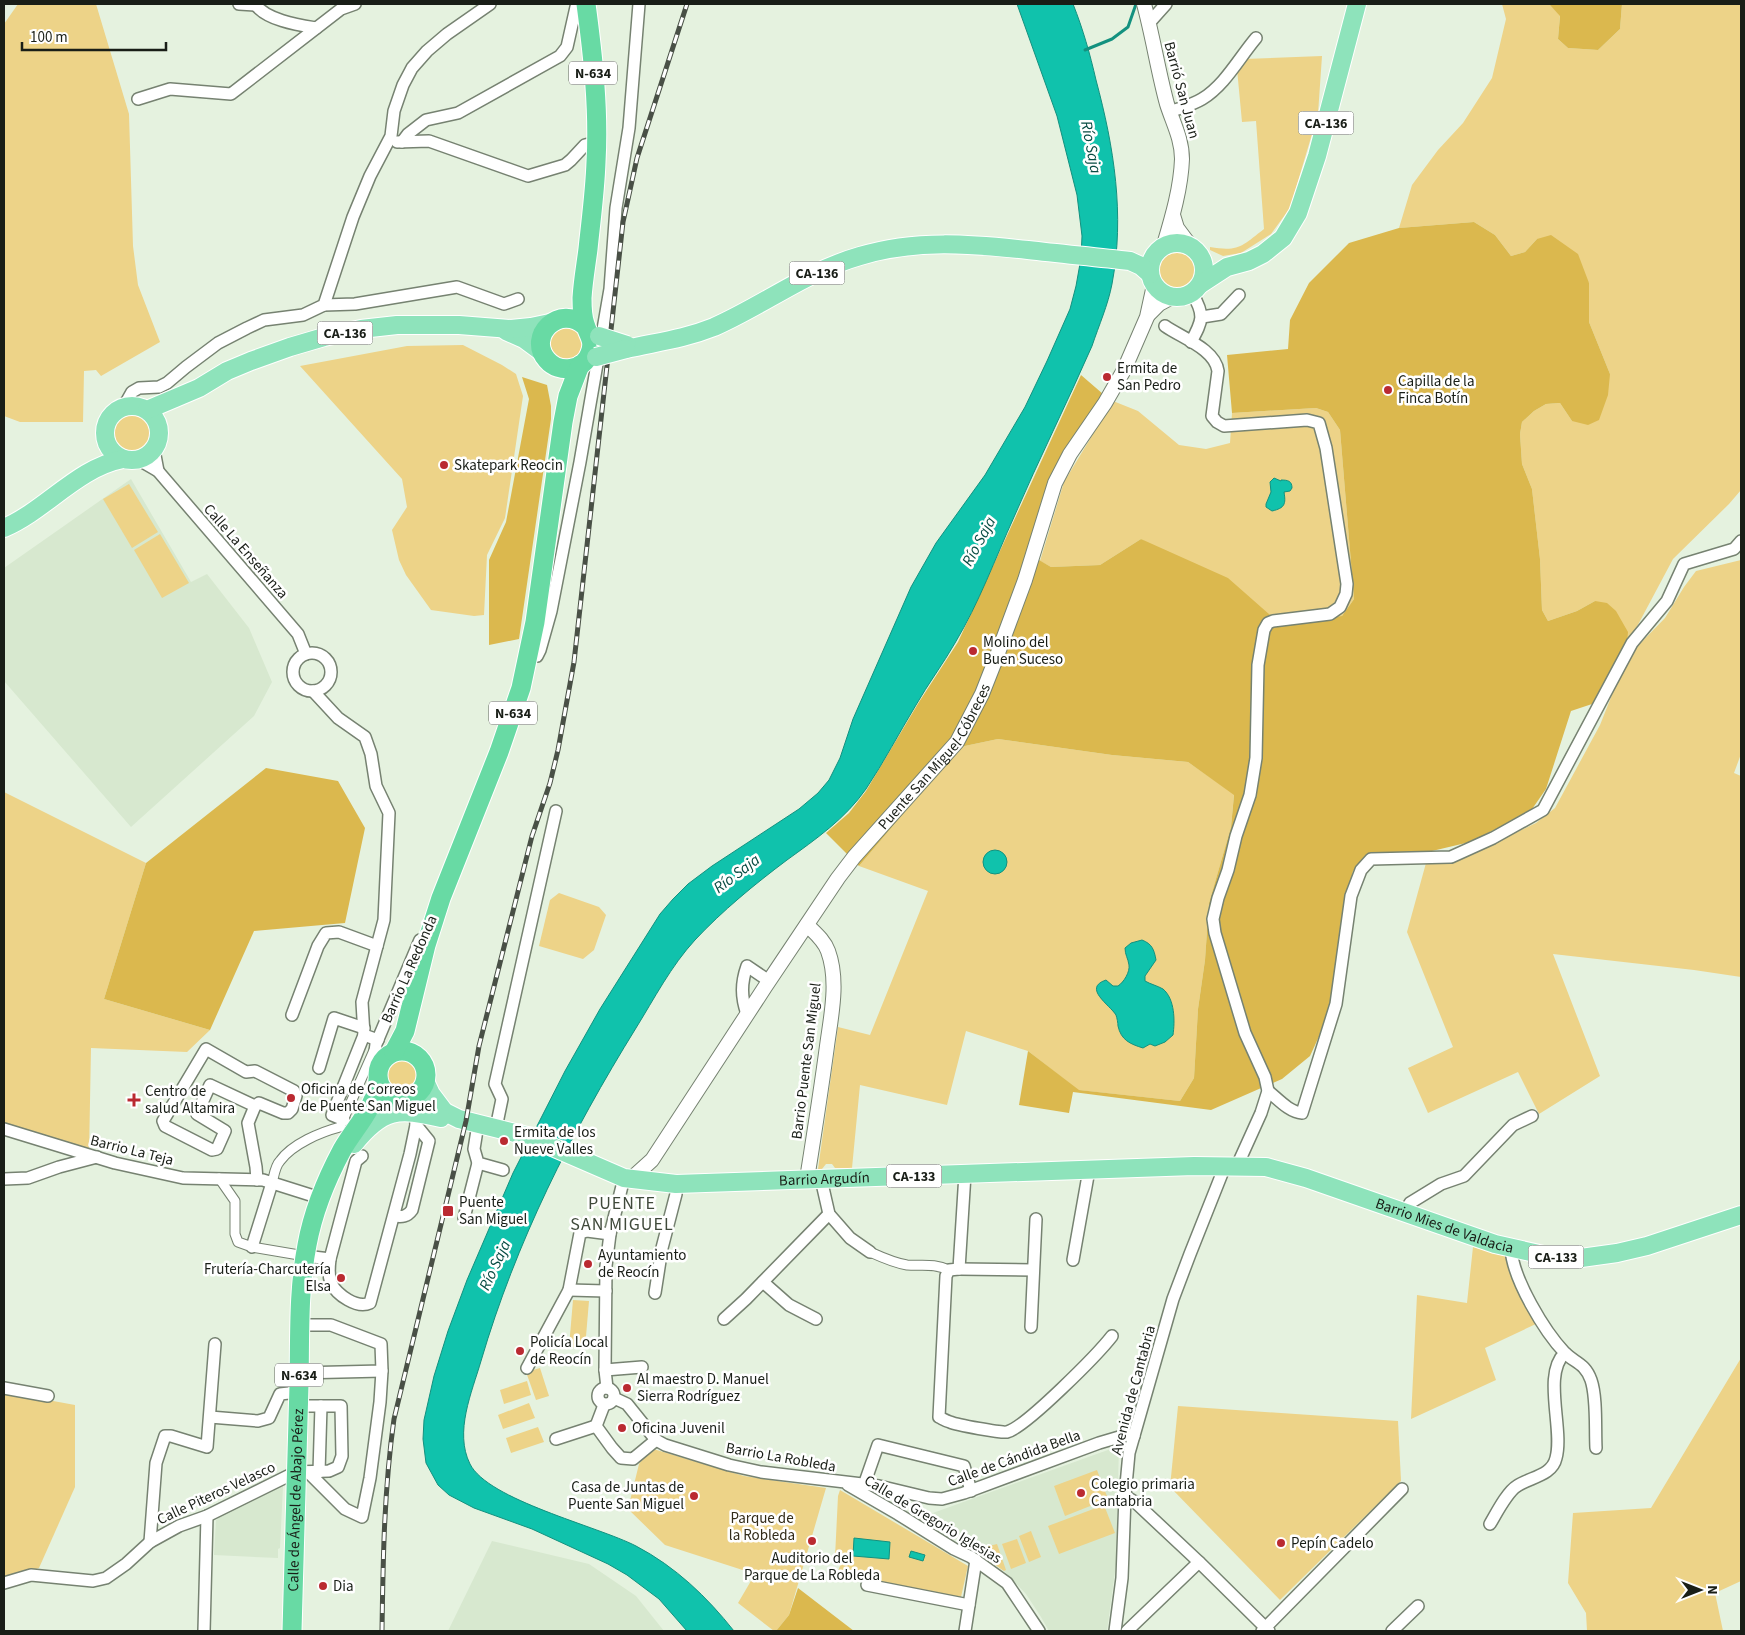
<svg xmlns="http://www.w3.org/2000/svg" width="1745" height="1635" viewBox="0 0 1745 1635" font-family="'Source Sans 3',sans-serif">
<rect width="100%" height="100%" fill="#e5f2df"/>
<g fill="#d7e8cf">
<path d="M131,479L191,582L207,574L249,628L272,682L254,716L131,827L4,681V568Z"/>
<path d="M1119,1446L1116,1564L1107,1631H1049L1041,1617L1026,1594L1004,1571L982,1555L919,1518Z"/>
<path d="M283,1486L280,1548L278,1549V1558L214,1555L216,1520L218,1519V1515H221Z"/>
<path d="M492,1541L589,1564L636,1596L664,1631H448Z"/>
</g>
<g fill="#edd388">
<path d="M18,4H96L129,114L133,246L138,285L160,342L101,376L96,370L84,371L83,422H20L4,416V24Z"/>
<path d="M1502,4H1549L1560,15L1558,39L1568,48L1598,50L1620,29L1622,4H1741V490L1729,504L1673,559L1624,651L1595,601L1577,611L1548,621L1542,610L1540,559L1532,489L1522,464L1520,434L1522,422L1534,411L1546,404L1560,403L1572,421L1610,374L1589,322V283L1537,239L1525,252L1511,256L1495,235L1474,222L1399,228L1412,185L1438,150L1463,123L1492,78L1506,19Z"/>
<path d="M1322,56L1318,114L1290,208L1271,234L1241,253L1223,256L1210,250V247C1239,252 1242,246 1264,229L1256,121L1242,122L1237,69L1244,59Z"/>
<circle cx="1178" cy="271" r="19"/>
<path d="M573,324L587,345L571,364L549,354C548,328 547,330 573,324Z"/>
<path d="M463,345L502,365L516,374L523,396L505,518L487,555L484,615L474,616L431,610L406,575L399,560L392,530L407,507L402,479L300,366L407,346Z"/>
<path d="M1113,401L1138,411L1179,445L1206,449L1230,443L1232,413L1316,408L1328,412L1340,430L1354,599L1342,616L1278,622L1141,539L1100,565L1051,567L1040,561L1064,482Z"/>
<circle cx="133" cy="434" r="21"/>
<path d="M129,484L158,532L132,548L103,499Z"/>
<path d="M160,534L189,583L162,598L134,550Z"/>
<path d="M1741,560V754L1734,773L1741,776V977L1694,970L1553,954L1600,1076L1539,1114L1518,1072L1428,1113L1408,1068L1453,1047L1407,932L1426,863L1454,862L1536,823L1555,808L1600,725L1627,657L1665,618L1684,587L1696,571Z"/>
<path d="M998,739L1112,755L1188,762L1234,794L1231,827L1209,903L1205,960L1198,1009L1194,1078L1180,1101L1078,1090L1028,1051L966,1031L947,1105L860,1085L852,1168H835L832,1164H826L822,1169H818L838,1027L870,1035L928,891L859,866L960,747Z"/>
<path d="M4,792L146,863L104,999L210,1030L187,1052L91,1048L89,1155L4,1129Z"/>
<path d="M559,893L599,907L606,915L594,950L583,959L539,946L550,900Z"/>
<circle cx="402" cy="1075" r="16"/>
<path d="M1473,1247L1507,1257L1538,1323L1485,1348L1496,1380L1411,1419L1417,1295L1467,1303Z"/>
<path d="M573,1300L589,1301L585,1348L569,1347Z"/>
<path d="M1741,1358V1581L1715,1593L1723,1631H1587L1586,1613L1568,1583L1573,1513L1651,1508Z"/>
<path d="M540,1368L549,1396L536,1400L526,1372Z"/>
<path d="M527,1381L531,1395L504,1404L500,1390Z"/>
<path d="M4,1392L75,1405V1487L39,1568L4,1579Z"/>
<path d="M529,1403L535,1418L503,1429L498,1415Z"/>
<path d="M1178,1406L1398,1421L1401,1481L1280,1600L1170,1487Z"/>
<path d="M538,1427L544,1442L511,1453L506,1438Z"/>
<path d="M650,1448L744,1476L826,1488L789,1615L776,1631H774L738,1603L755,1574L665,1545L628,1509L639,1464Z"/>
<path d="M1097,1470L1108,1499L1065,1516L1054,1486Z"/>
<path d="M840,1490L968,1566L961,1597L912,1590L837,1574L840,1566L835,1557L838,1496Z"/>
<path d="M1104,1505L1115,1533L1059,1554L1048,1526Z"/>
<path d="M1031,1531L1041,1557L1029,1562L1019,1536Z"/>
<path d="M1017,1539L1026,1563L1011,1569L1002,1544Z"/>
<path d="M997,1544L1006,1570L1004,1571L973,1550Z"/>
</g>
<g fill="#dbb84e">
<path d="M1549,4H1622L1620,29L1598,50L1568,48L1558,39L1560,16Z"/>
<path d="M1474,222L1495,235L1511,256L1525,252L1537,239L1551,235L1578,254L1589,283V322L1610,374L1608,395L1599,420L1588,425L1572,421L1560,403L1546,404L1534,411L1522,422L1520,434L1522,464L1532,489L1540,559L1542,610L1548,621L1577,611L1595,601L1607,603L1616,611L1628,632L1627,643L1598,702L1571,711L1546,789L1530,812L1470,842L1411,856L1371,855L1353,871L1346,903L1341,966L1327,1019L1310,1056L1282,1079L1211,1110L1073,1092L1069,1113L1019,1105L1028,1051L1079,1090L1180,1101L1194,1078L1198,1009L1205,960L1209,903L1231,827L1234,795L1188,762L1112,755L998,739L960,747L859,866L826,833L849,813L866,791L919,702L958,642L1081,375L1103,394L1058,462L1040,506L1027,553L1051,567L1100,565L1141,539L1228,578L1278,622L1342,616L1354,599L1340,430L1328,412L1316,408L1232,413L1227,355L1288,349L1290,320L1309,283L1349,243L1399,228Z"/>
<path d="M522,377L547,385L551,406V419L519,639L489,645V560L506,522L529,399Z"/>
<path d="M266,768L338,781L365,828L345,923L254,931L210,1030L104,999L146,863Z"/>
<path d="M798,1588L854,1631H776L789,1615Z"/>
</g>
<g fill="#10c2ac" stroke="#13917f">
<path d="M1017,4H1073C1083,29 1090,54 1096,80C1114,147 1125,215 1112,284C1108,305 1099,325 1092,346C1067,403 1039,459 1014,517C995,559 979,603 955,643C943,664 928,684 916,705C899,733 884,762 866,789C845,819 816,839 787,860C755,884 722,911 695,940C671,966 654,999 636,1028C571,1133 516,1242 481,1361C472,1392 454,1432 470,1464C488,1500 597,1526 636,1546C676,1567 707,1597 734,1631H687L659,1599L627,1575L608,1564L532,1529L474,1508L449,1495L438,1485L426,1463L423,1439L424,1420L434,1376L448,1331L467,1280L513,1173L565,1071L600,1009L660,914L673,899L688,884L712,866L799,809L818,793L829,780L840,758L853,719L911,587L936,543L985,475L1025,407L1047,361L1070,309L1076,286L1081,258L1082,236L1077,195L1057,116Z"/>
<path d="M1274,478L1281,481V480C1288,480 1292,481 1292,488L1290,491L1284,492C1286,504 1285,508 1272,511L1266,507V504L1271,492L1270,482Z"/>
<circle cx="995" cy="862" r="12"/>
<path d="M1142,940C1152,944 1154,949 1156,960L1145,976V981C1150,984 1158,986 1163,989C1175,999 1175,1021 1173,1035L1165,1042L1155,1046L1150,1044L1143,1048C1130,1044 1121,1040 1118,1026C1118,1023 1117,1018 1116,1015C1110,1005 1082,988 1106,980L1113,986H1118C1124,982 1130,972 1129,965C1128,958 1125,955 1125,948L1131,943Z"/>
<path d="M854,1538L890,1542L889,1559L853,1556Z"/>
<path d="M911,1551L925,1555L923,1561L909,1557Z"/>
</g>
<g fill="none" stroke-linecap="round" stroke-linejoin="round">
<path stroke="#13917f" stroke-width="3" d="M1085,50L1112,39L1128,27L1136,4"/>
<defs>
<g id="pedestrian">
<path d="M219,1178L235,1201V1234L238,1242L252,1247L305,1256"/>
<path d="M272,1183C274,1176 275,1166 280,1161C292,1144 321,1132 340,1127L375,1048"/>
<path d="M870,1252C881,1257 894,1263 907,1265C923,1266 934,1263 949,1270"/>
</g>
<g id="minor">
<path d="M239,4L255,5"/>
<path d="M255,4C266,20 298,25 316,28"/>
<path d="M1149,23L1166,4"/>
<path d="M138,99L170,89L231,94L341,9L355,4"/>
<path d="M1170,112C1180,108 1192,105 1202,99C1225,85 1239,58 1256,38"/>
<path d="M397,142L429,141L528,176L565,165L571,160L585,145L597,142"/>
<path d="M402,142L408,134L426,120L458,113L560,56L567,47L576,7L586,4"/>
<path d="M324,305L355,304L457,287L504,304L518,299"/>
<path d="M1202,317L1221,314L1239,295"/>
<path d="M1165,326C1182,338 1215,349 1218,371L1212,416L1217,422L1224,426L1307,420L1319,423L1326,448L1347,584L1346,594L1340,607L1330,614L1273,621L1268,623L1264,630L1258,665L1256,758L1250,795L1236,836L1228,870L1218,898L1213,919L1215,933L1245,1033L1265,1077L1268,1091L1261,1113L1237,1166"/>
<path d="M1191,342C1203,320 1205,315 1192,293"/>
<path d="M123,408L132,392L139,388L159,387L167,383L186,367L218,343L247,328L264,320L303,315L324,305L353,217L370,176L391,136L394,111L403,85L412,68L427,51L447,34L490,4"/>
<path d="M154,450L158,471"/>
<path d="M139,460L158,471L298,634L306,654"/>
<circle cx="312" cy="672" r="19"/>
<path d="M528,657L537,656L540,650L551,611L580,462L610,289L616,208L629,128L639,4"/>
<path d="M313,691L338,718L365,737L371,754L376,786L389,813L384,920L362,1002L364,1035L378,1040"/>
<path d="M747,1014C741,997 741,983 747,966L769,981"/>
<path d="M292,1015L318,946L326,933L339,932L377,946"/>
<path d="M380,1064L375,1052L376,1044L420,940"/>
<path d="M319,1068L334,1018L364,1028"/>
<path d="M1268,1091C1278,1099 1289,1112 1302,1113L1336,1004L1351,896L1361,870L1371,859L1451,857L1493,838L1543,810L1632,643L1667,601L1684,564L1734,549L1741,541"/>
<path d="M255,1106L259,1103L283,1113H288L292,1109L296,1096L294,1091L255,1071L246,1072L206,1049L163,1121L165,1126L212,1150L217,1149L225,1131L197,1114L210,1085L255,1106L248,1123L256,1167L257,1180"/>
<path d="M344,1120L332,1115L364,1035"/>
<path d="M478,1124L474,1149L478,1163L503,1170"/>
<path d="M496,1128L502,1099L495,1084L556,811"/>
<path d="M4,1129L115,1163L183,1178L263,1180L320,1198"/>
<path d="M965,1174L959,1269L949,1270L946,1276L939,1417C943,1419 946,1421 950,1422C957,1425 1001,1433 1007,1432C1026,1427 1098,1354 1112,1336"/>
<path d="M4,1179L28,1178L59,1167L97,1157"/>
<path d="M821,1179L829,1214L850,1238L870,1252"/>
<path d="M1404,1213L1410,1203L1441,1184L1464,1176L1513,1125L1532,1116"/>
<path d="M394,1216C402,1217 407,1217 412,1210L429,1141L416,1125"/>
<path d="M464,1218L478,1163"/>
<path d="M252,1247L272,1183"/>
<path d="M1511,1249C1513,1279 1544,1331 1565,1353C1575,1363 1585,1363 1591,1380C1597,1397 1595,1429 1596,1448"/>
<path d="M305,1256L330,1259L356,1161L362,1156"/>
<path d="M330,1259C329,1267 328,1275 331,1283C337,1295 357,1309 370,1303L410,1154L416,1125L415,1108"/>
<path d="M1073,1260L1089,1170"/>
<path d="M959,1269L1033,1270"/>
<path d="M763,1282L789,1305L816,1319"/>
<path d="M569,1290L606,1291"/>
<path d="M655,1293L662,1248L676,1194V1184"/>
<path d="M724,1319L746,1299L829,1214"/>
<path d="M1031,1327L1036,1219"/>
<path d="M527,1368L569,1290L580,1233L587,1231L610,1234"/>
<path d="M605,1370L642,1367"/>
<path d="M299,1373L382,1371L381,1344L331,1325H301"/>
<circle cx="606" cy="1396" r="8"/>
<path d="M4,1388L48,1396"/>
<path d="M607,1388L605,1370L606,1266L610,1234L624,1178"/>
<path d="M614,1398L627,1404L656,1440L665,1445L729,1465L761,1472L879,1486L929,1498L942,1499L964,1493L1099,1443L1126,1435L1134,1436"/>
<path d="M604,1405L596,1426L612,1448L621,1458L633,1459L656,1440"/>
<path d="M210,1417L258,1421L269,1418L280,1394L298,1392"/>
<path d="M556,1439L596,1426"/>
<path d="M308,1472L345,1509L362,1517L370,1478L380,1402L382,1371"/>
<path d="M319,1472L321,1406"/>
<path d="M848,1485L898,1514L954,1549L971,1557L1007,1583L1039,1631"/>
<path d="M864,1485L878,1445L964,1466L971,1491"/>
<path d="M1125,1496L1135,1502L1199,1562L1269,1631"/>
<path d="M1490,1524C1496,1514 1507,1492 1517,1486C1530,1477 1552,1476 1556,1458C1564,1429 1542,1374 1565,1353"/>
<path d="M150,1542L156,1463L165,1436H171L207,1447L215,1344"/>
<path d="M4,1583L31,1575L93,1581L106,1578L126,1564L150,1542L179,1526L207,1516L296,1472L329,1471L338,1467L342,1456L341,1406H298"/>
<path d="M867,1585L969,1605"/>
<path d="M204,1631L207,1516"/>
<path d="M965,1631L976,1560"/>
<path d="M1115,1631L1122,1578L1125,1496L1129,1453L1173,1299L1190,1254L1225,1166"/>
<path d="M1127,1631L1199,1562"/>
<path d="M1262,1631L1402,1489"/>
<path d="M1392,1631L1418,1606"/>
</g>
<g id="tertiary">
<path d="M1144,4C1153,37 1158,71 1167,104C1173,123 1182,139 1182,159C1181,188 1172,218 1164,245"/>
<path d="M1173,215L1177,228L1189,244"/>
<path d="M1149,314L1159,304L1172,297"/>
<path d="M807,925C815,933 824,940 828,951C839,981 831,1016 827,1046C821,1091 814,1135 807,1179"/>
<path id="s1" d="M631,1179L652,1160L765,987L838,878L854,857L957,742L982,694L995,661L1025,580L1055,483L1070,454L1105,403L1124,370L1147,317L1154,285"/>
</g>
<g id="primary">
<circle cx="1177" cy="270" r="27"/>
<path d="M1201,284L1227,267L1249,261L1263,254L1283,238L1298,213L1317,156L1357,4"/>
<path d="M506,331L524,339L543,353"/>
<path d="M626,349C657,342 684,339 714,327C764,305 807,271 860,256C916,239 971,244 1028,250C1062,254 1096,257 1130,261L1141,266L1150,274"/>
<circle cx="132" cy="433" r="27"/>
<path d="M147,410L199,388L227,371L251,361L290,347L324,337L361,329L397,325H459L511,329L531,327L550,323"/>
<path d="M4,528C46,510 77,468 123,459"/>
<path d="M425,1081L431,1094L443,1110"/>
<path id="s2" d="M409,1098L431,1105L459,1119L527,1136L624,1178L676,1184L1194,1166L1266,1167L1306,1178L1495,1244L1552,1257L1581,1258L1617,1253L1647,1246L1741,1215"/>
<path d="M354,1144C383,1108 398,1108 441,1118"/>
</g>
<g id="trunk">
<path d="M585,326C560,303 526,336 547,360C559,374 584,371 590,353C595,341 588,335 585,324C582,316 582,306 582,298C583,281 586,265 588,249C591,220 595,191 596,162C599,110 593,56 586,4"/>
<circle cx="402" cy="1075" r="24"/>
<path d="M394,1052L405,1031L426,945L441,898L499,752L521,688L535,622L563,422L568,396L580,365"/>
<path id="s3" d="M292,1631C294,1549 296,1467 299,1385C300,1339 298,1291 307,1245C313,1212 326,1180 342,1150C355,1127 376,1108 378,1080"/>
</g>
</defs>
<use href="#pedestrian" stroke="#768271" stroke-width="11"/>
<use href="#minor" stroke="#768271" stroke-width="14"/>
<use href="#tertiary" stroke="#768271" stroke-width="16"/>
<use href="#primary" stroke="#fff" stroke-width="20"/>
<use href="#trunk" stroke="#fff" stroke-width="21"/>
<use href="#pedestrian" stroke="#fff" stroke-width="9"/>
<use href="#minor" stroke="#fff" stroke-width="11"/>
<use href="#tertiary" stroke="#fff" stroke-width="14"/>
<use href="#primary" stroke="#8ee3bb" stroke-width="18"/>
<use href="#trunk" stroke="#68daa4" stroke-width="19"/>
<defs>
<path id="rail" d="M382,1631C383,1559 384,1490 394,1419L466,1121L479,1046L532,836L550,783L558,750L574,662L623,222L637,158L687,4"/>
</defs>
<use href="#rail" stroke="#495046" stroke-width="5"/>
<use href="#rail" stroke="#fff" stroke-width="3" stroke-dasharray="9" stroke-linecap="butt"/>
<defs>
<g id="primary-bridge">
<path d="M599,336L627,345"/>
<path d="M596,357L626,349"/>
</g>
</defs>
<use href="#primary-bridge" stroke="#fff" stroke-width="20" stroke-linecap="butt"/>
<use href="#primary-bridge" stroke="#8ee3bb" stroke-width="18"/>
</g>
<g fill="#ba2a31" stroke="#fff" stroke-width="2">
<circle cx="1107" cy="377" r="5"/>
<circle cx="1388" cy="390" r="5"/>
<circle cx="444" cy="465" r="5"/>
<circle cx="973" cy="651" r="5"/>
<circle cx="291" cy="1098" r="5"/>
<path d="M131.5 1092.5h5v5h5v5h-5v5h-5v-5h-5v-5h5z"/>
<circle cx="504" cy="1141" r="5"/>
<rect x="442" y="1205" width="12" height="12" rx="2.5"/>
<circle cx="588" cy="1264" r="5"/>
<circle cx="341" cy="1278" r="5"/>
<circle cx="520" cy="1351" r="5"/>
<circle cx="627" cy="1388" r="5"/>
<circle cx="622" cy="1428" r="5"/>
<circle cx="1081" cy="1493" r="5"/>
<circle cx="694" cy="1496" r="5"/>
<circle cx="812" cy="1541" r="5"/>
<circle cx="1281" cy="1543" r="5"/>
<circle cx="323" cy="1586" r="5"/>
</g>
<g text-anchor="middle" stroke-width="5" stroke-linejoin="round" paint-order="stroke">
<g fill="#fff" stroke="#5e625d" stroke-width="1">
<rect x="569" y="61.5" width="48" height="23" rx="4"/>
<rect x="1298.5" y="111.5" width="55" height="23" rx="4"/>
<rect x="789.5" y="261.5" width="55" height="23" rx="4"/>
<rect x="317.5" y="321.5" width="55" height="23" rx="4"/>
<rect x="489" y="701.5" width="48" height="23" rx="4"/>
<rect x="886.5" y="1164.5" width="55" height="23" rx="4"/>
<rect x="1528.5" y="1245.5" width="55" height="23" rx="4"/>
<rect x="275" y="1363.5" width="48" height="23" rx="4"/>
</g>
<g font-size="14" font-weight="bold" fill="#191e17">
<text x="593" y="78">N-634</text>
<text x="1326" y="128">CA-136</text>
<text x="817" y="278">CA-136</text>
<text x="345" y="338">CA-136</text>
<text x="513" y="718">N-634</text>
<text x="914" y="1181">CA-133</text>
<text x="1556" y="1262">CA-133</text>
<text x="299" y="1380">N-634</text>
</g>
<g font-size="15" fill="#191e17" stroke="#fff">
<text transform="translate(1182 90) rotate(75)" y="5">Barrió San Juan</text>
<text transform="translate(246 551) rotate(49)" y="5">Calle La Enseñanza</text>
<text dy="5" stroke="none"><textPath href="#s1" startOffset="522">Puente San Miguel-Cóbreces</textPath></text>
<text transform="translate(409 969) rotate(-66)" y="5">Barrio La Redonda</text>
<text transform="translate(806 1061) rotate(-83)" y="5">Barrio Puente San Miguel</text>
<text transform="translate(132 1150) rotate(14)" y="5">Barrio La Teja</text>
<text dy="5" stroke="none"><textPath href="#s2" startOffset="431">Barrio Argudín</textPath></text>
<text dy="5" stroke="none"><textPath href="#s2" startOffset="1061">Barrio Mies de Valdacia</textPath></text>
<text transform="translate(1133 1390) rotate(-75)" y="5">Avenida de Cantabria</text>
<text transform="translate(781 1457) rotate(10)" y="5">Barrio La Robleda</text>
<text transform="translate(1014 1458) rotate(-20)" y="5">Calle de Cándida Bella</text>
<text transform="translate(216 1493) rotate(-25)" y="5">Calle Piteros Velasco</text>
<text dy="5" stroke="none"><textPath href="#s3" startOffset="131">Calle de Ángel de Abajo Pérez</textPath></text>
<text transform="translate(933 1519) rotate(31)" y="5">Calle de Gregorio Iglesias</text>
</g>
<g font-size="15" fill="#191e17" stroke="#fff" text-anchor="start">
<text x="1117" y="373">Ermita de<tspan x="1117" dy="17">San Pedro</tspan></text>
<text x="1398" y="386">Capilla de la<tspan x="1398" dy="17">Finca Botín</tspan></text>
<text x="454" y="470">Skatepark Reocin</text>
<text x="983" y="647">Molino del<tspan x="983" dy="17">Buen Suceso</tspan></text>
<text x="301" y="1094">Oficina de Correos<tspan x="301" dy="17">de Puente San Miguel</tspan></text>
<text x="145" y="1096">Centro de<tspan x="145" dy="17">salud Altamira</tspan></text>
<text x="514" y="1137">Ermita de los<tspan x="514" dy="17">Nueve Valles</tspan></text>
<text x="459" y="1207">Puente<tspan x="459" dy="17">San Miguel</tspan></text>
<text x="598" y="1260">Ayuntamiento<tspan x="598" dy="17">de Reocín</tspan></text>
<text x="331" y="1274" text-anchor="end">Frutería-Charcutería<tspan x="331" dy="17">Elsa</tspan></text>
<text x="530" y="1347">Policía Local<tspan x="530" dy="17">de Reocín</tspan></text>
<text x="637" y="1384">Al maestro D. Manuel<tspan x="637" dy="17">Sierra Rodríguez</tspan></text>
<text x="632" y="1433">Oficina Juvenil</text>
<text x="1091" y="1489">Colegio primaria<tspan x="1091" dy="17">Cantabria</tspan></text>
<text x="684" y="1492" text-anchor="end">Casa de Juntas de<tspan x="684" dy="17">Puente San Miguel</tspan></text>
<text x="1291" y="1548">Pepín Cadelo</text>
<text x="812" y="1563" text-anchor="middle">Auditorio del<tspan x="812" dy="17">Parque de La Robleda</tspan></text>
<text x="333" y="1591">Dia</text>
</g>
<g font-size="15" fill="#322b19" stroke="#fff">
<text x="762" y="1523">Parque de<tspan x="762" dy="17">la Robleda</tspan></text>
</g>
<g font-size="16" font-style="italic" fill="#074b42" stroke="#fff">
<text transform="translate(1092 147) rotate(79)" y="6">Río Saja</text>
<text transform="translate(978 541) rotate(-62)" y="6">Río Saja</text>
<text transform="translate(736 873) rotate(-37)" y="6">Río Saja</text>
<text transform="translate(494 1265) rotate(-65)" y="6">Río Saja</text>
</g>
<g font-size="18" letter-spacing="1" fill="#3f493a" stroke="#fff">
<text x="622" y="1209">PUENTE<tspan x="622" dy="21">SAN MIGUEL</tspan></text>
</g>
</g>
<rect width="1745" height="1635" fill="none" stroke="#191e17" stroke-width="10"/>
<g transform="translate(1700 1590) rotate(90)" stroke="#ffffff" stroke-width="4" paint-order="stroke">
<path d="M0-4L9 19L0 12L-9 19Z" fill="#191e17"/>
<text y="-8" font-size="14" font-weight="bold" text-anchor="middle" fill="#191e17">N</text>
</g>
<path d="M22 42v8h144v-8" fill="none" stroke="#191e17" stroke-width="2.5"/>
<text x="30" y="42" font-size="15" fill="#191e17" stroke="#ffffff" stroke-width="4" paint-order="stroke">100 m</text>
</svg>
